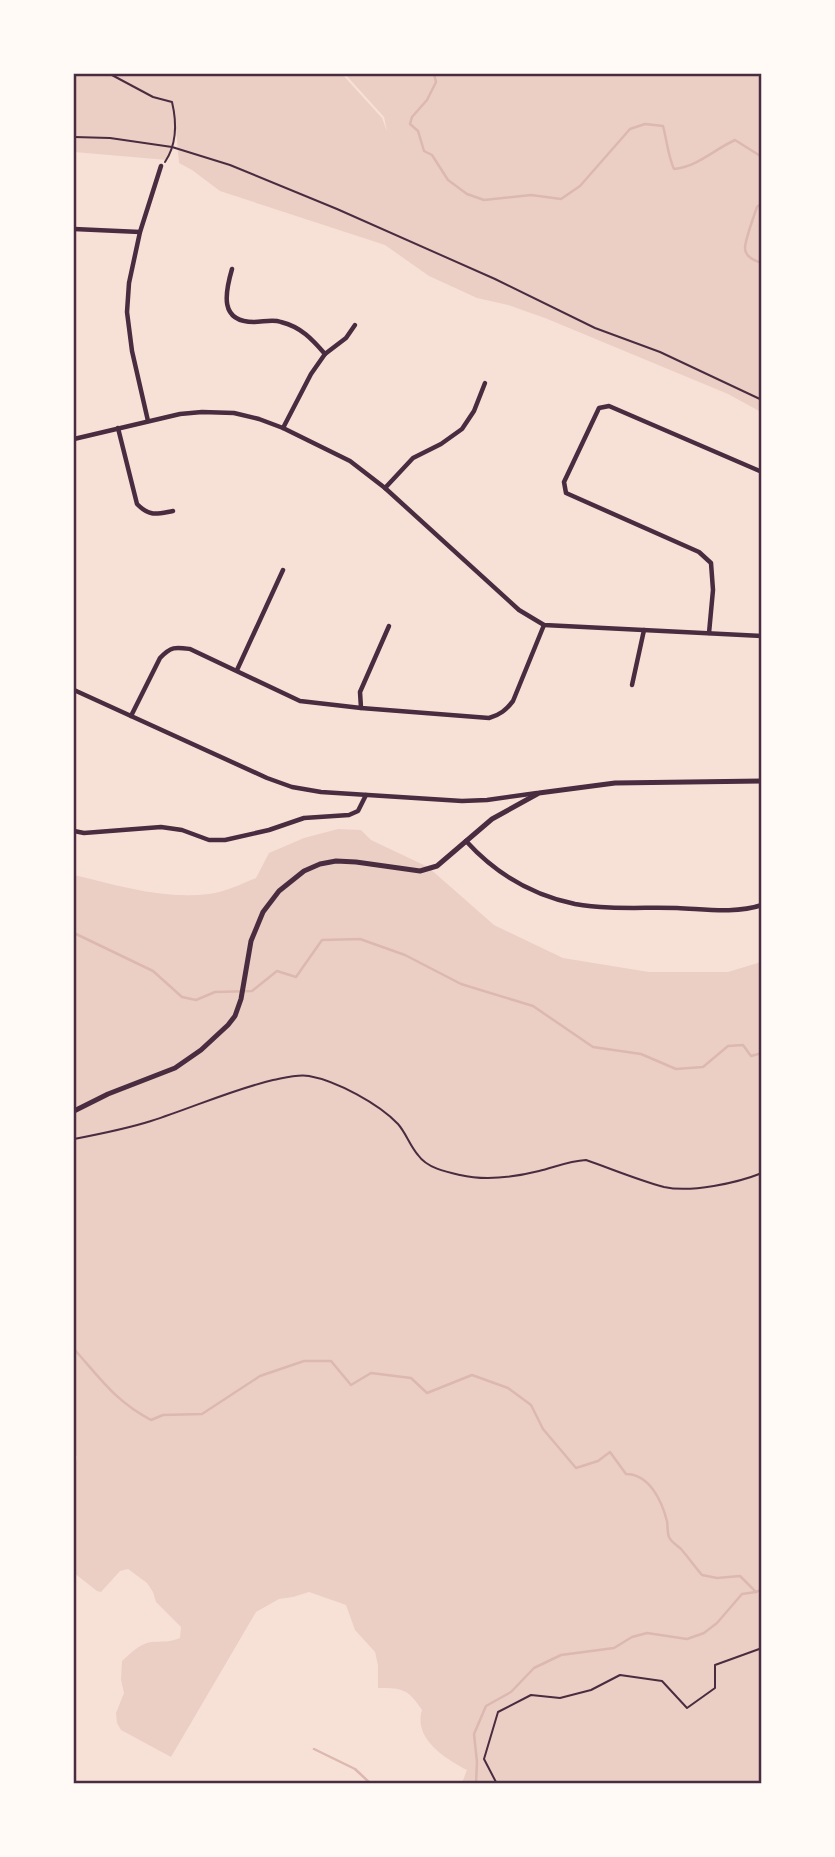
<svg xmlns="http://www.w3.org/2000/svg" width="835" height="1857" viewBox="0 0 835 1857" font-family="Literata,serif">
<rect width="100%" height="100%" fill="#f7e1d7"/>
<g fill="#ebcfc5">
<path d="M74,74H342L382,118L387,131L384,117L345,74H761V412L728,394L545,318L508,305L477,298L429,276L385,245L220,191L192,170L179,163L176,129L167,160L74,152Z"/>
<path d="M338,829L361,830L371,840L428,867L494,925L563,958L649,972H728L761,962V1783H462L467,1770C446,1759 413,1739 422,1710C408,1689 403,1688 378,1688V1665L375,1652L355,1630L346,1605L309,1592L293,1597L279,1599L256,1612L171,1757L121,1730L117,1723L116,1713L124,1693L121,1680L122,1661C131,1653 139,1644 151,1642C162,1641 168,1643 180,1638L181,1627L156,1602L153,1592L147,1583L128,1569L120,1571L101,1592L97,1591L74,1573V1471L77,1457L74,1452V875C117,885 164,900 209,894C225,892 241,884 256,878L269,853L304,838Z"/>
</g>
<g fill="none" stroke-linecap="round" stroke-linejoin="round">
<g stroke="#dcb8b0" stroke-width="2.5">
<path d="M434,74L436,82L427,100L412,117L410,124L418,131L424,151L432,155L448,180L467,194L484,200L531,195L561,199L580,186L630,129L645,124L663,126C667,141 668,156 674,169C697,167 715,149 735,140L762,157"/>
<path d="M762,203L757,207C754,216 745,240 745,248C745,257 755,261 762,263"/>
<path d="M74,933L153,971L182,997L196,1000L215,992L252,991L277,971L296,977L322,940L360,939L405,955L461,984L533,1006L593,1047L641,1054L676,1069L703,1067L728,1046L743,1045L751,1056L762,1053"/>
<path d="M74,1349C100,1378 115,1401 151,1420L163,1415L202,1414L260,1376L304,1361H331L351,1385L371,1373L411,1378L427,1393L472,1375L508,1388L531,1405L543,1429L576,1468L598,1461L610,1452L626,1474C650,1474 662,1502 667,1521C668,1527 667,1532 669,1537C672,1543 677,1545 681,1549C688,1557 695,1567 702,1575L717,1578L740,1576L756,1592"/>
<path d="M314,1749L355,1769L371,1784"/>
<path d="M476,1784L477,1762L474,1734L486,1706L511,1692L534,1668L561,1655L614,1648L632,1637L647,1633L687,1639L704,1633L717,1623L742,1594L756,1592L762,1589"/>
</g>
<g stroke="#4a2c40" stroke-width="2">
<path d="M110,74L153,97L172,102C177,123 177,144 165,162"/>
<path d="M74,137L110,138L172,147L230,165L337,209L495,279L595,328L660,352L762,400"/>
<path d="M74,1139C100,1134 126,1129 151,1121C192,1108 231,1090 273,1080C284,1078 297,1074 309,1076C337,1081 379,1104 398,1124C406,1133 410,1146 418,1155C427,1168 446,1172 460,1175C485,1181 515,1177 539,1171C555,1167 569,1161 586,1160C612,1169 638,1180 664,1187C691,1193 737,1183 762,1173"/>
<path d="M497,1784L484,1759L498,1712L531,1695L560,1698L591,1690L620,1675L662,1681L687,1708L715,1688V1665L762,1648"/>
</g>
<g stroke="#4a2c40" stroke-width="4.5">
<path d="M74,229L140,232"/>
<path d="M232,269C225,293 219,322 254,322C263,322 273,319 281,322C301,327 312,339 325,354"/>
<path d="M148,421L132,351L127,312L129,283L140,232L161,166"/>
<path d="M118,428L137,504C150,517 156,514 173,511"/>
<path d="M283,428L311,374L325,354L346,338L355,325"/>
<path d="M74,439L180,414L202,412L234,413L259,419L283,428L350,461L385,488L519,610L544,625L762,636"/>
<path d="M385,488L413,458L441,444L462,429L474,411L485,383"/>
<path d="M709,633L713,590L711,563L699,552L566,493L564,482L599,408L609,406L762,472"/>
<path d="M237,670L283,570"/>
<path d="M632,685L644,630"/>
<path d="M74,690L267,778L292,787L321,792L462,801L487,800L537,793"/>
<path d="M361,708L360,692L389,626"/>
<path d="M131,716L160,658C171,646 176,647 190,649L300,701L361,708L489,718C500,715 506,710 513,701L544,625"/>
<path d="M74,831L84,833L161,827L182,830L209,840H225L269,830L304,818L349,815L358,811L366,795"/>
<path d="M466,841C495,873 532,895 575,904C608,910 643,907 677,908C704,909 735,914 762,905"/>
</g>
<path stroke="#4a2c40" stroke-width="5" d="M74,1111L108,1094L175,1068L201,1050L228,1025L235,1016L241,999L251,941L263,912L279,891L304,871L320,864L336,861L356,862L420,871L437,866L492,819L539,793L615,783L762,781"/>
</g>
<rect width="835" height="1857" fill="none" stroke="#fffaf5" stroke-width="150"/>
<rect x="75" y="75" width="685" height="1707" fill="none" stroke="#4a2c40" stroke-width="2.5"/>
</svg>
